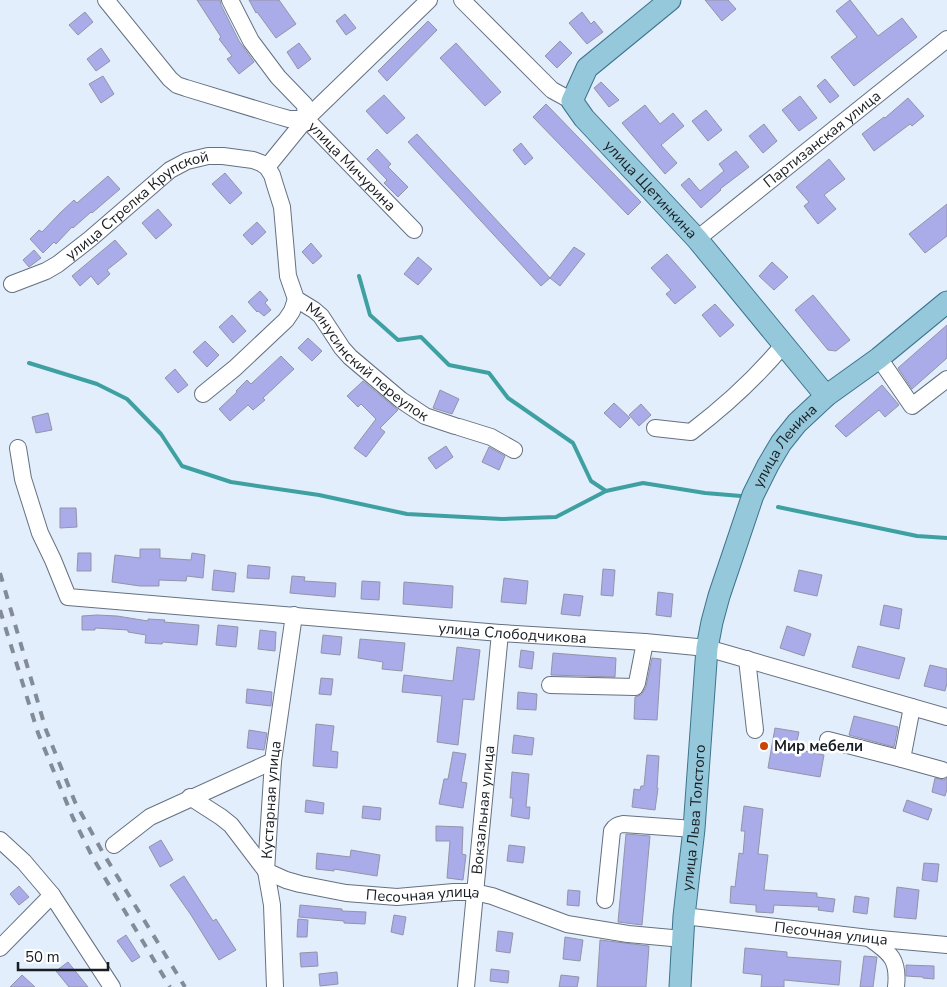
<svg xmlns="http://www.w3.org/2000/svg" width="947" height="987" viewBox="0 0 947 987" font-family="'Nunito Sans',sans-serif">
<rect width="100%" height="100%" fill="#e2eefc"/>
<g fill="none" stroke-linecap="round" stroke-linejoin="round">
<g stroke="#3fa0a1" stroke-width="4">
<path d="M359,276L370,315L398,340L421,337L449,365L489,373L508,398L573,443L591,481L606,491"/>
<path d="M29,363L97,384L127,399L161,434L182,466L231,482L319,495L407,514L502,519L556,517L606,491L643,483L705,493L741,496"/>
<path d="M778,507L917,536L947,538"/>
</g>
</g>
<g fill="#aaabe9" stroke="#9394a8">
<path d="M197,0H220L221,5L239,41L254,62L239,74L227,59L232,56L219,39L221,37Z"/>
<path d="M249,0H279L296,24L276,38L257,12L256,13Z"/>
<path d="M705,0H728L736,9L722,21Z"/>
<path d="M850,0L878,36L902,18L917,37L854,86L831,57L857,37L836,11Z"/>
<path d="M85,12L93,22L78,35L69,25Z"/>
<path d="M582,12L591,24L594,21L603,32L587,44L569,23Z"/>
<path d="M345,14L356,28L346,35L336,21Z"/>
<path d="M428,21L437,30L387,81L378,71Z"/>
<path d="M560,41L572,53L557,68L545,56Z"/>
<path d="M299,43L311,59L298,69L287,52Z"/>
<path d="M456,43L501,92L485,106L440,58Z"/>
<path d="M101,48L110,61L96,71L87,59Z"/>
<path d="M103,76L114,94L101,103L89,84Z"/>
<path d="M825,79L839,96L830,103L817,86Z"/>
<path d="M601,82L619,100L609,107L594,88Z"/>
<path d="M384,95L405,118L387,134L366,111Z"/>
<path d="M800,96L817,118L799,131L782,110Z"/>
<path d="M908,98L924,116L912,126L910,124L874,151L862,134L884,117L885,118Z"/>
<path d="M546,104L641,202L628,215L533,117Z"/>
<path d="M645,105L660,124L673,113L684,126L661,145L677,163L665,174L622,123Z"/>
<path d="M706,110L722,130L708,141L692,121Z"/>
<path d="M764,124L777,141L763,153L749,136Z"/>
<path d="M417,134L550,278L541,286L408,142Z"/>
<path d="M521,143L533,158L525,165L513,150Z"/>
<path d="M377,149L391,164L388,167L408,187L398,197L384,183L387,180L367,159Z"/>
<path d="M736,151L749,167L720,189L721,190L701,208L681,185L689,178L700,191L724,171L719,164Z"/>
<path d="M829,159L845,179L824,195L836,209L818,224L804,206L809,202L796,187Z"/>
<path d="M225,173L242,193L230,204L212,184Z"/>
<path d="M108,176L120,189L92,213L91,212L73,228L72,227L56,244L54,242L43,253L30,239L39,230L42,232L60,213L74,200L77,203Z"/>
<path d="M947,204V236L925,253L909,234Z"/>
<path d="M158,209L172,225L156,239L142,223Z"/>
<path d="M257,222L266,232L252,245L243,235Z"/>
<path d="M115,240L127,254L107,270L110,274L98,285L91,276L80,286L72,276Z"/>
<path d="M311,243L322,256L313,264L302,252Z"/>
<path d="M574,247L585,254L560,286L550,278Z"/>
<path d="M34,250L41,258L29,267L23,260Z"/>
<path d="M667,254L696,287L675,304L666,294L671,290L651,268Z"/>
<path d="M418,257L432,269L418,285L404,274Z"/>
<path d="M772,262L788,277L774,290L759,276Z"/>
<path d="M260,291L268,300L265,303L271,310L264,316L258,311L257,312L248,302Z"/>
<path d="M813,295L850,340L836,351L828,350L795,310Z"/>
<path d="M715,304L734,325L720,337L702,315Z"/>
<path d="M232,315L246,331L233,343L219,327Z"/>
<path d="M947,325V358L912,389L898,368Z"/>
<path d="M308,338L322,351L312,361L298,348Z"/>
<path d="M205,341L219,355L207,367L193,352Z"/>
<path d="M281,356L294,369L263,398L265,400L253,410L248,405L230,421L219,409L237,392L236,391L247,380L251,384Z"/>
<path d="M175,369L188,385L178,393L165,378Z"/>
<path d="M363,381L398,410L380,428L385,432L366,457L354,448L376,419L361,404L358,407L347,396Z"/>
<path d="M882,385L899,405L885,417L879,410L846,437L835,426Z"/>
<path d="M440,390L459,399L452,414L433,408Z"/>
<path d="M614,403L630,418L620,428L604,413Z"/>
<path d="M641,404L651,415L639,426L629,415Z"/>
<path d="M48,413L52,430L36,433L32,417Z"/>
<path d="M446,446L453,457L436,469L428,458Z"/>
<path d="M489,447L505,456L499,470L482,462Z"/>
<path d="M60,508H76L77,527L60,528Z"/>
<path d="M140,549H160V558L191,560L192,553L205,555L203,578L187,576L186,581L159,580V586H140L112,582L115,555L140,558Z"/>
<path d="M78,553H91V571H77Z"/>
<path d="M248,565L270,567L269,579L247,578Z"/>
<path d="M603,569L615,570L613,596L601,595Z"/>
<path d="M214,570L236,573L234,592L212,590Z"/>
<path d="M799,570L822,575L817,596L794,591Z"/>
<path d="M292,576L305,577L304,581L336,583L335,597L290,593Z"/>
<path d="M504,578L528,581L526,604L501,602Z"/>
<path d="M362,581L380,582L379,600L361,599Z"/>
<path d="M404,582L453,586L452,608L403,604Z"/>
<path d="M658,592L673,594L671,617L656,615Z"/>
<path d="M564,594L583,596L580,616L561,614Z"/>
<path d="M884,605L902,609L899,629L880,625Z"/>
<path d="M97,615L117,616L148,621V619L165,620L164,622L199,625L197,645L163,642L162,644L145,643L146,635L128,632V630L95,628V630H82V616Z"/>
<path d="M218,625L238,627L236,647L216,645Z"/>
<path d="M787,626L811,634L804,656L780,648Z"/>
<path d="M260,630L276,632L275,651L258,649Z"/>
<path d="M323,635L342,637L340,655L321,653Z"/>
<path d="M360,639L405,643L402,671L382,669L383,662L358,658Z"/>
<path d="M858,646L905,658L899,679L852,667Z"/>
<path d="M457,647L480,650L474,700L463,699L458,745L437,742L442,696L402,692L404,675L453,681Z"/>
<path d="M521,650L534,652L532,669L519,667Z"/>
<path d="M553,653L616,658L615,677L551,675Z"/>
<path d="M652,658L661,659L657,720L634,719L635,697L641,695L646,687Z"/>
<path d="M930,665L947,669V683L945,691L924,686Z"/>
<path d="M321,678L333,679L331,695L319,694Z"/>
<path d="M247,689L272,692L271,706L246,703Z"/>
<path d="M518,692L537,694L536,710L517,709Z"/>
<path d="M854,716L898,727L894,747L849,735Z"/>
<path d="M316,724L334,726L331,751L338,752L337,768L313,766Z"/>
<path d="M775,728L799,732L795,749L824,755L820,777L768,768Z"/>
<path d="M249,730L267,733L264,750L247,748Z"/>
<path d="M514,735L534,738L532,755L512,753Z"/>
<path d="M453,752L466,754L461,782L467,783L463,808L439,804L444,779H448Z"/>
<path d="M647,755L659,756L657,788H658L655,810L632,807L634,789L640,790L641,786H644Z"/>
<path d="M512,772L529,774L526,807H530L529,819L511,816L513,798H510Z"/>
<path d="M935,778L944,780L947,778V789L945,796L932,792Z"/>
<path d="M306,800L324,803L323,814L305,812Z"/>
<path d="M907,800L932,809L928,820L903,811Z"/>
<path d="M363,806L381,808L380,820L362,818Z"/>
<path d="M744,806L763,809L758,854L768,855L764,890L817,893V897L835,899L833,912L818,910L819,907L774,905L773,913L756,912V905L730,903L731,886L735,887L739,853L743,854L745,831H741Z"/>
<path d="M436,826L463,827L462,854L466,855L463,880L447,878L450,841H436Z"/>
<path d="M626,834L650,836L642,925L618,922Z"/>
<path d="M161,840L173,860L160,867L149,847Z"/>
<path d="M509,845L525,847L523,863L507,861Z"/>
<path d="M351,850L380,855L377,876L334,869V871L316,869L317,853L350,857Z"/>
<path d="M924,863L939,864L937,882L922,880Z"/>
<path d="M184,876L213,921L216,919L236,950L219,960L191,915L170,885Z"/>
<path d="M19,886L29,897L19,905L10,894Z"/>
<path d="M897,887L919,890L916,919L894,917Z"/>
<path d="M568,890L580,891L579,906L567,905Z"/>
<path d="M855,896L869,898L867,914L853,912Z"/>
<path d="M300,905L342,909V911L366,912L365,924L344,923V921L299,917Z"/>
<path d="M394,915L406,917L403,935L391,932Z"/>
<path d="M298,919L308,920L307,937H297Z"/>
<path d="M498,931L513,933L510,953L496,951Z"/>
<path d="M126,935L140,957L132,962L117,941Z"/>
<path d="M565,937L583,940L580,961L563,959Z"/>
<path d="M600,940L649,946L646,987H597Z"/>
<path d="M745,948L787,952V957L841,961L839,985L784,980V987H761L762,975L743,973Z"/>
<path d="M317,952L318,966L301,967L300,953Z"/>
<path d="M864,956L877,957L873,987H860Z"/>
<path d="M68,962L88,987H69L56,971Z"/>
<path d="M906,965L934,966V979L923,978V977L906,976Z"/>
<path d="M491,969L509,971L508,983L490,981Z"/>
<path d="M337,972L338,984L320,986L319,974Z"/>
<path d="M22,975L35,987H10Z"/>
<path d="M561,975L579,977L577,987H559Z"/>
</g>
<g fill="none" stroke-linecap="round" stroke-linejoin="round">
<defs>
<g id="minor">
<path d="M106,0L170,79L177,85L186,88L275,115L289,119H306"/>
<path id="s1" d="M230,0L251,41L278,77L305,105L306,119L414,230"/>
<path d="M462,0L552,90L572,101"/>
<path d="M267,167L306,119L429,0"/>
<path id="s2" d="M697,239L947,39"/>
<path id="s3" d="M12,284L46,271L58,264L90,239L170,170L187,161L208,156H223L253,160L261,163L267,167L272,175L275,185L282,207L288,276L296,299L314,310L321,316L342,348L350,357L401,400L425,416L455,426"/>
<path d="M879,358L912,406L947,379"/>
<path d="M203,394L235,368L286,320L292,311L296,299"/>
<path d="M459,427L491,437L514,450"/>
<path d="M655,428L691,432C725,406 757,377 784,344"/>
<path id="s4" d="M18,448L23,479L40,533L53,560L68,597L500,633L645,642L707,648L947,717"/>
<path d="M747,659L755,730"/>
<path d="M550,685L635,687L637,683L645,642"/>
<path d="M828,740L902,759L912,707"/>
<path d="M902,759L942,770"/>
<path id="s5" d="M190,797L221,817L231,825L266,871L286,880L300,884L346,893L397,897L454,892H474L492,896L567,924L628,934L683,939"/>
<path d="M0,840L24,862L52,895L112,987"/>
<path d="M114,845L150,817L273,761"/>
<path d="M605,900L612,831C615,826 618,825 623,824L694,829"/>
<path id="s6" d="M684,916L869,938L947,945"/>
<path d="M869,938C891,953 899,960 896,987"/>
<path d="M0,948L52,895"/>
<path id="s7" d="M275,987L272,905L266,871L273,761L294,615"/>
<path id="s8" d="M466,987L500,633"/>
</g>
<g id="major">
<path id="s9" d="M670,0L587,68L572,101L584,118L697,239L826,396"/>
<path id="s10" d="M680,987L684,916L694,829L707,648L712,622L719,596L753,495L768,465L781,443L797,423L826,396L879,358L947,302"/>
</g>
</defs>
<use href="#minor" stroke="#657181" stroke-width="18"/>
<use href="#major" stroke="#3c748b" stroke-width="23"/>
<use href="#minor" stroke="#fff" stroke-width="16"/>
<use href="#major" stroke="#96c8db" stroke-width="21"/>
<g stroke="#838c96" stroke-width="4" stroke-dasharray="9 9" stroke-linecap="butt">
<path d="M0,573L46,730L75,802L103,853L185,987"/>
<path d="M0,610L38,733L73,818L93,858L170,987"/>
</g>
</g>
<circle fill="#ca4309" stroke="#fff" stroke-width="2" cx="764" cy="746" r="5"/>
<g text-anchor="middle" stroke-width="5" stroke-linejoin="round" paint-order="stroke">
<g font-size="15" fill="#181d23" stroke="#fff">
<text dy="5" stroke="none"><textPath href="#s2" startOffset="160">Партизанская улица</textPath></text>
<text dy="5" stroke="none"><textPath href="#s1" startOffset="210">улица Мичурина</textPath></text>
<text dy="5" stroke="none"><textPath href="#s9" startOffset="262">улица Щетинкина</textPath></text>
<text dy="5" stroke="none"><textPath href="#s3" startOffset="150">улица Стрелка Крупской</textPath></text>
<text dy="5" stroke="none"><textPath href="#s3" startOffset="531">Минусинский переулок</textPath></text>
<text dy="5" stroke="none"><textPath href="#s10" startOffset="559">улица Ленина</textPath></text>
<text dy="5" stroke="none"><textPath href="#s4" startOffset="604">улица Слободчикова</textPath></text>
<text dy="5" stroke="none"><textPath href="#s7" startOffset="188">Кустарная улица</textPath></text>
<text dy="5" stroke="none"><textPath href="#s8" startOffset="178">Вокзальная улица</textPath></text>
<text dy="5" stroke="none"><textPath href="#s10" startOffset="170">улица Льва Толстого</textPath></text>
<text dy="5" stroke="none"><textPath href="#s5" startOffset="268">Песочная улица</textPath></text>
<text dy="5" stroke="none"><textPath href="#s6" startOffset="148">Песочная улица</textPath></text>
</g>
<g font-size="15" font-weight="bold" fill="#181d23" stroke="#fff" text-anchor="start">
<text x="774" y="751">Мир мебели</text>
</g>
</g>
<path d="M18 962v8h90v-8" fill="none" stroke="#181d23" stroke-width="2.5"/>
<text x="25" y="962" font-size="15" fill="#181d23" stroke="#ffffff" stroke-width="4" paint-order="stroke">50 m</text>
</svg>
